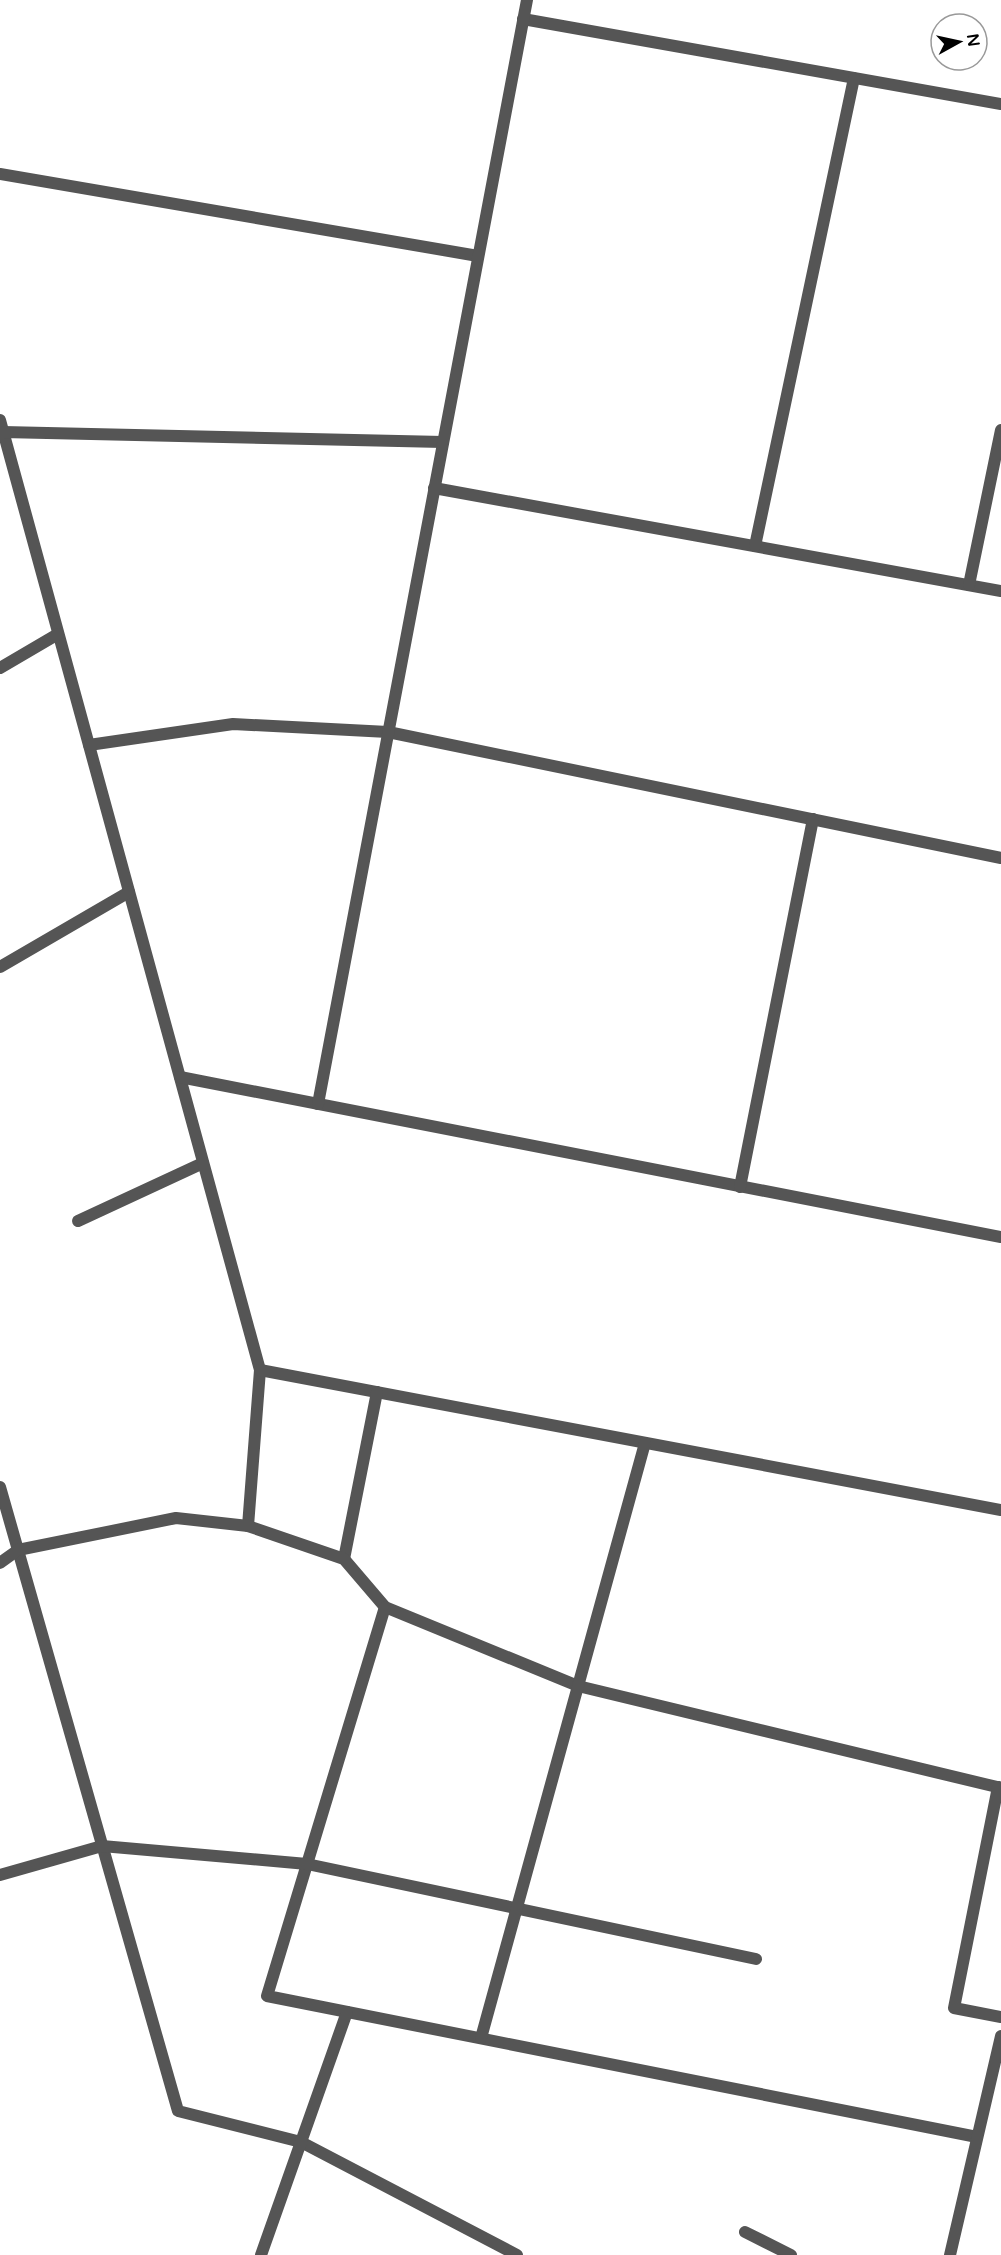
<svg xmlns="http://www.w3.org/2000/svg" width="1001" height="2255" viewBox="0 0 1001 2255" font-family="'Varela Round',sans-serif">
<rect width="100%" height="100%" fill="#fff"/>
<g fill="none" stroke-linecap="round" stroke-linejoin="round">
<path stroke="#555" stroke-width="12" d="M78,1221L203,1163"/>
<g stroke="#555" stroke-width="12">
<path d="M523,19L1001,104"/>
<path d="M0,174L478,256"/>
<path d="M0,420L260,1370L248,1526"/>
<path d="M0,433L3,432L443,442"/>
<path d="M434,488L1001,591"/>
<path d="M755,546L854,78"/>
<path d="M969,585L1001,430"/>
<path d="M0,668L58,634"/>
<path d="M89,745L233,724L388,732L1001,858"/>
<path d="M0,967L129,892"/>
<path d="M180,1077L1001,1237"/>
<path d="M318,1104L527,0"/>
<path d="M740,1187L813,819"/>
<path d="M260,1370L1001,1510"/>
<path d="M0,1487L178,2111L301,2142L517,2255"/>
<path d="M344,1559L377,1392"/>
<path d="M0,1563L18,1550L176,1518L248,1526L344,1559L385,1607L578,1686L1001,1788"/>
<path d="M385,1607L267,1996L977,2137"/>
<path d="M998,1787L954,2008L1001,2017"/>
<path d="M0,1875L102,1846L307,1864L756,1959"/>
<path d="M481,2038L645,1443"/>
<path d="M745,2232L791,2255"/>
<path d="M261,2255L347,2012"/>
<path d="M950,2255L1001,2036"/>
</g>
</g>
<g transform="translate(959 42) rotate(82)"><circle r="28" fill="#ffffff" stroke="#999999" stroke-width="1.5"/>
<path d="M0-4.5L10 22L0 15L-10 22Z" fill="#000000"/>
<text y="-9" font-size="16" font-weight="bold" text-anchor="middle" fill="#000000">N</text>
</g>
</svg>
